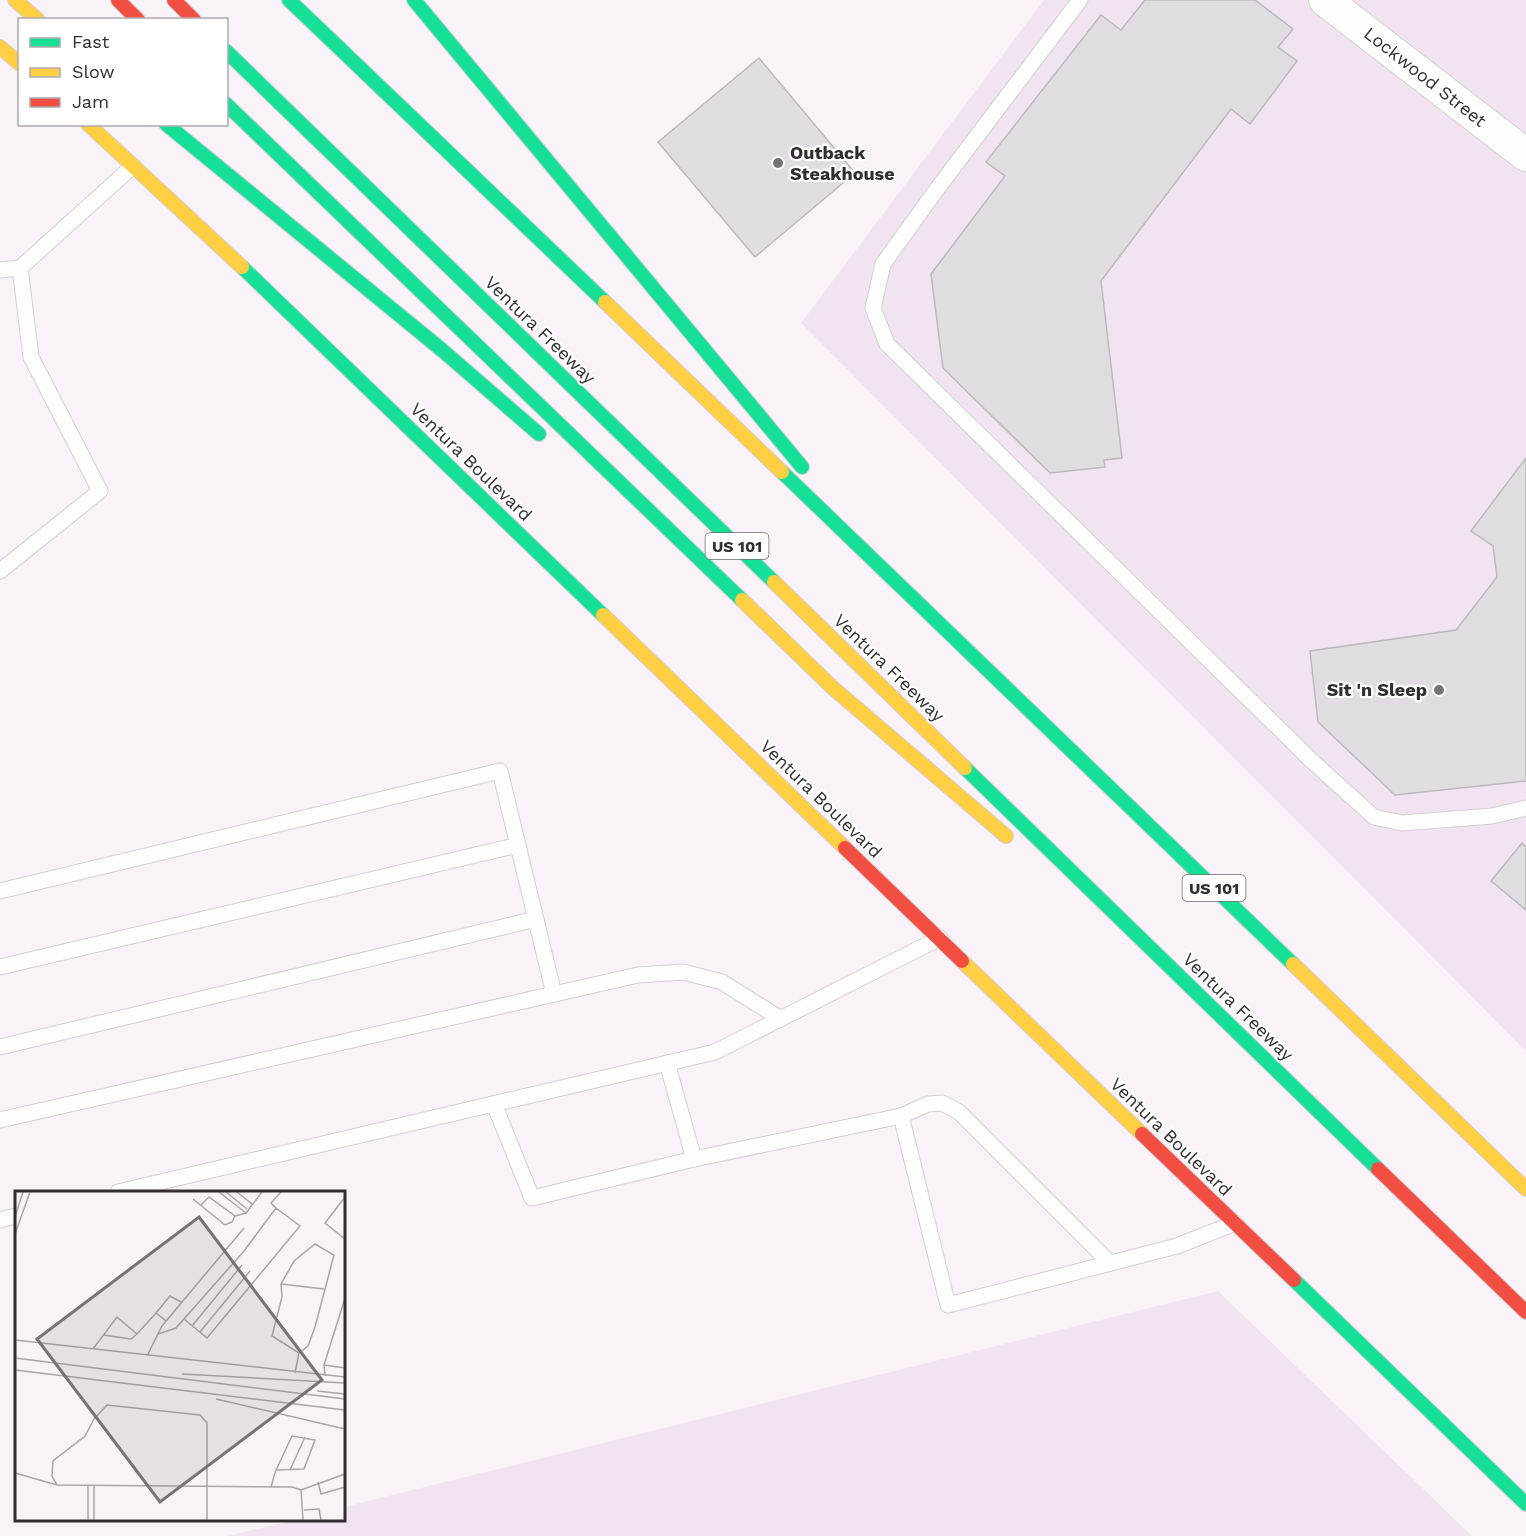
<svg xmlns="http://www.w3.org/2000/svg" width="1526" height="1536" viewBox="0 0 1526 1536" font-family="'Work Sans',sans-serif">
<rect width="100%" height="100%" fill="#f9f3f9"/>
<g fill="#efe4f0">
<path d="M1044,0H1526V1051L801,323Z"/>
<path d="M1218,1291L1472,1536H228L295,1520H344V1507Z"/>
</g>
<g fill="#e1dce1" stroke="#bcb8bd" stroke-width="1.5">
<path d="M1145,0H1255L1293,29L1278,47L1297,61L1250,124L1231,109L1101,281L1122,458L1104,460L1105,467L1050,473L943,368L931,274L1005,176L986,162L1101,15L1121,30Z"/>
<path d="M759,58L855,173L755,257L658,142Z"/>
<path d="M1526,458V781L1395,795L1318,722L1310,651L1456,630L1497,577L1493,546L1471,531Z"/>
<path d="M1522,843L1526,847V910L1491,881Z"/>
</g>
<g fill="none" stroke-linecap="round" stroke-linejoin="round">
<defs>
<g id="lane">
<path d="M1080,0L937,189L883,264L873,308L887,344L1314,763L1374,817L1402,823L1492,816L1526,808"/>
<path d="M0,270L20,268L133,166"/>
<path d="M0,571L100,491L31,357L20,268"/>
<path d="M0,891L500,771L554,994"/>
<path d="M0,967L518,845"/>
<path d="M0,1047L536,919"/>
<path d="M667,1063L694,1159L901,1116L948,1305L1177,1246L1235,1223"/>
<path d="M494,1104L532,1198L694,1159"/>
<path d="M901,1116L928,1104L942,1103L959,1112L1110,1263"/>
<path d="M0,1120L638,975L683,972L722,982L781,1019"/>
<path d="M118,1192L715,1052L940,938"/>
<path d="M0,1220L16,1216"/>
</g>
<path id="street" d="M1325,0L1526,155"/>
<g id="fast">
<path d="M289,0L605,302"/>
<path d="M414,0L802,467"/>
<path d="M226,51L774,582"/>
<path d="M226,104L742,600"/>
<path d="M166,124L442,350L539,434"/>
<path d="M242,267L603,615"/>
<path d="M782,472L1293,964"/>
<path d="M965,768L1378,1169"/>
<path d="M1294,1280L1526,1504"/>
</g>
<g id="slow">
<path d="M15,0L38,20"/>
<path d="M0,47L20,64"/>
<path d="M88,124L242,267"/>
<path d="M605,302L782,472"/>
<path d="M774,582L965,768"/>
<path d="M742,600L833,688L1006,836"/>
<path d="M603,615L845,848"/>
<path d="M962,961L1142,1134"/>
<path d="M1293,964L1526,1189"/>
</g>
<g id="jam">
<path d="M118,0L138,20"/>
<path d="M174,0L194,20"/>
<path d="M845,848L962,961"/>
<path d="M1142,1134L1294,1280"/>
<path d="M1378,1169L1526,1312"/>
</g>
</defs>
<use href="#lane" stroke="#d4cfd4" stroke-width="17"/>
<use href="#street" stroke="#d4cfd4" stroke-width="34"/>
<use href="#fast" stroke="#d4cfd4" stroke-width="16"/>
<use href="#slow" stroke="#d4cfd4" stroke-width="16"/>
<use href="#jam" stroke="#d4cfd4" stroke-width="16"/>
<use href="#lane" stroke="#fefdfe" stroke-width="15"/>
<use href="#street" stroke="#fefdfe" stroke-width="32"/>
<use href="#fast" stroke="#16e098" stroke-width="14"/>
<use href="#slow" stroke="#ffcf43" stroke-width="14"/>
<use href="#jam" stroke="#f24e42" stroke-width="14"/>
</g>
<g fill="#777277" stroke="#fff" stroke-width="2">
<circle cx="778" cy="163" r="6"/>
<circle cx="1439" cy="690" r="6"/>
</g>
<g text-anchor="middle" stroke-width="4.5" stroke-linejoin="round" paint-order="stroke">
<g fill="#fff" stroke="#6f6c6f" stroke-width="1.5">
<rect x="705.5" y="533" width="63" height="26" rx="4.5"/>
<rect x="1182.5" y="875" width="63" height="26" rx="4.5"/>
</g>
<g font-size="16" font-weight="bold" fill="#312d31">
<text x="737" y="552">US 101</text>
<text x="1214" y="894">US 101</text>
</g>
<g font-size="18" fill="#312d31" stroke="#fff">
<text transform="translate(1425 77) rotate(38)" y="6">Lockwood Street</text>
<text transform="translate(540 330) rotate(44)" y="6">Ventura Freeway</text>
<text transform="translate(471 462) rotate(44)" y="6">Ventura Boulevard</text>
<text transform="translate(889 668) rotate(44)" y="6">Ventura Freeway</text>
<text transform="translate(821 799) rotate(44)" y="6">Ventura Boulevard</text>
<text transform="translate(1238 1007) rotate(44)" y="6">Ventura Freeway</text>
<text transform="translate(1171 1137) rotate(44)" y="6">Ventura Boulevard</text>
</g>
<g font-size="18" font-weight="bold" fill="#312d31" stroke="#fff" text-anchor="start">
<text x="790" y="159">Outback<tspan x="790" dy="21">Steakhouse</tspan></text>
<text x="1427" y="696" text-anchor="end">Sit 'n Sleep</text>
</g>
</g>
<g transform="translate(15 1191)">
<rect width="330" height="330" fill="#f9f3f9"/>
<path fill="none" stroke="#a9a4a9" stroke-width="1.5" d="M204,1L231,22M211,1L232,18M222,1L237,13M330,6L310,32L330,48M178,8L210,34L217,31L220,25L194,6L186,14M220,25L231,22L247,1M0,26L8,1M0,43L15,1M266,93L309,98M141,122L155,105L166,111M169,128L192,147L285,35L261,17M177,135L227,74M185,141L235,80M143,143L161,137L229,60L261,17L256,12L266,1M88,144L116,148L122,143M0,149L330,186M78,158L102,126L122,143L141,122L151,130M132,165L147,135L229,37M0,167L330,208M309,174L330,177M0,179L330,219M280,182L284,162L293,155L300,136L319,64L300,53L279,70L266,93L267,106L257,145L284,162M167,183L330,192M310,185L309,174L330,107M302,200L330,203M201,208L330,238M275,279L290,246M0,282L42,294L277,296L286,299M303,291L306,303L330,296M42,294L37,285L38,270L70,245L79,228L92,214L185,224L192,232V329M256,296L259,285L261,279L262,277L277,245L300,249L289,278L261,279M286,299L330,283M286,299L288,329M289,319L304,318L306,329M73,329V295M79,329V295"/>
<path fill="#777277" fill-opacity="0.15" stroke="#777277" stroke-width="3" d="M184,26L307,189L145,311L22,148Z"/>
<rect width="330" height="330" fill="none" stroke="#312d31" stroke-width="3"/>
</g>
<rect x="18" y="18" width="210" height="108" fill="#ffffff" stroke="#adabad" stroke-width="1.5"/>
<rect x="30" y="38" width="30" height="9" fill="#16e098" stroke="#adabad" stroke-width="1.5"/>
<text x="72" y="48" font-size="18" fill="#312d31">Fast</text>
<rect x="30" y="68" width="30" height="9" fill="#ffcf43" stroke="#adabad" stroke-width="1.5"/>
<text x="72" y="78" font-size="18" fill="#312d31">Slow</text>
<rect x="30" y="98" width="30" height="9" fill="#f24e42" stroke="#adabad" stroke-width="1.5"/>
<text x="72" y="108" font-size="18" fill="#312d31">Jam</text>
</svg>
